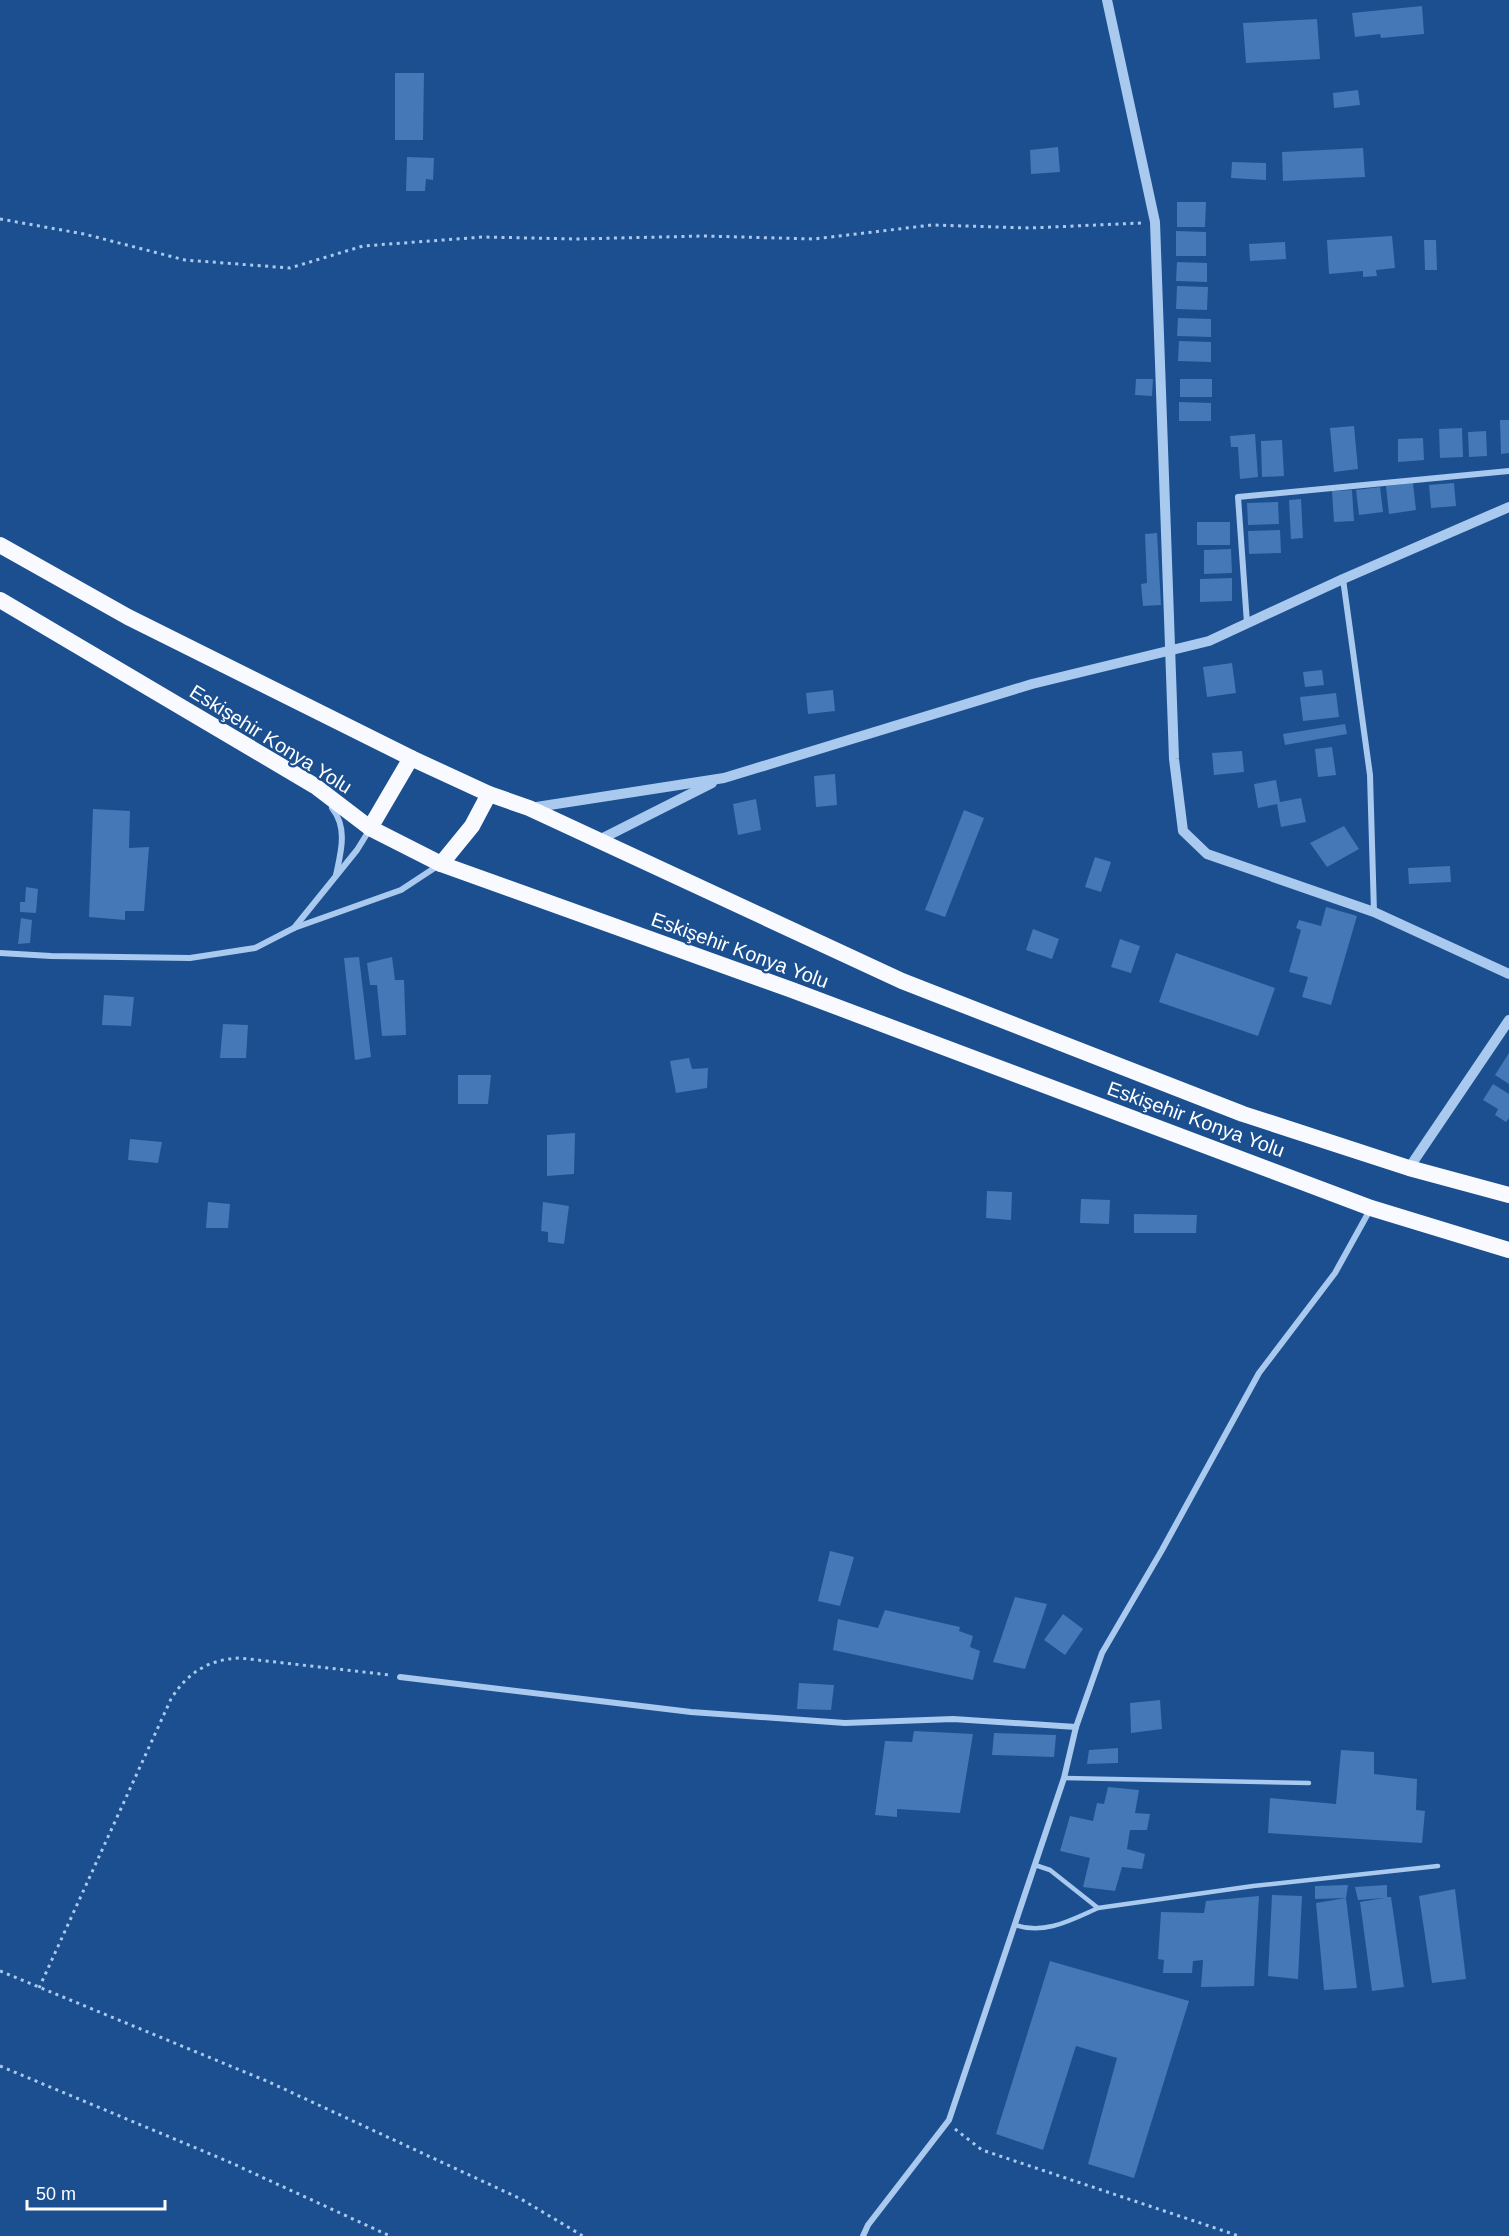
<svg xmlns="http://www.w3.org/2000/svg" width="1509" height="2236" viewBox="0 0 1509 2236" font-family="Helvetica,sans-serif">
<rect width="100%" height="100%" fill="#1b4f8f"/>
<g fill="#4478b7">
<path d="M1422,6L1424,34L1381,38L1380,34L1355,37L1352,13Z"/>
<path d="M1317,19L1320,59L1246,63L1243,23Z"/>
<path d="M395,73H424L423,140H395Z"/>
<path d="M1358,90L1360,105L1334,108L1333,93Z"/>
<path d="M1058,147L1060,172L1031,174L1030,150Z"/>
<path d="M1363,148L1365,177L1283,181L1282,152Z"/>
<path d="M407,157L434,158L433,180L426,179L425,191H406Z"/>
<path d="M1232,162L1266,163V180L1231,178Z"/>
<path d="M1177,202H1206L1205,227H1177Z"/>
<path d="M1176,231L1206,232V256H1176Z"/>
<path d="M1392,236L1395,268L1376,270L1377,276L1363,277V271L1329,274L1327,240Z"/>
<path d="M1424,240H1436L1437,270H1425Z"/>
<path d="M1285,242L1286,259L1250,261L1249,244Z"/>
<path d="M1177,262L1207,263V282L1176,281Z"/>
<path d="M1177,286L1208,287L1207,310L1176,309Z"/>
<path d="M1178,318L1211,319V337L1177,336Z"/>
<path d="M1179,341L1211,342V362L1178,361Z"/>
<path d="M1136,379H1153L1152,396L1135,395Z"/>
<rect x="1180" y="379" width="32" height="18"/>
<path d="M1179,402L1211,403V421H1179Z"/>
<path d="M1500,420H1509V453L1501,454Z"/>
<path d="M1354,426L1358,469L1334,472L1330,428Z"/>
<path d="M1462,428L1463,457L1440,458L1439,429Z"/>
<path d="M1486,431L1487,456L1469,457L1468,432Z"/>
<path d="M1255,434L1258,477L1240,479L1238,447H1231L1230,436Z"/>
<path d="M1423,438L1424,460L1398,462V439Z"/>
<path d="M1282,440L1284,476L1262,477L1261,441Z"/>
<path d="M1413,483L1416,510L1389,514L1386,486Z"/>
<path d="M1454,483L1456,506L1431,508L1429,485Z"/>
<path d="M1380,487L1383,512L1359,515L1356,490Z"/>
<path d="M1352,490L1354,521L1334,522L1332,491Z"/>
<path d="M1301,499L1303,538L1291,539L1289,500Z"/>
<path d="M1278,502L1279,524L1248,525L1247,503Z"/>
<rect x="1197" y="522" width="33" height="23"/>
<path d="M1280,530L1281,553L1249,554L1248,531Z"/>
<path d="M1157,533L1161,605L1143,606L1141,584L1147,583L1145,534Z"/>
<path d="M1231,549L1232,573L1204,574V550Z"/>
<path d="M1232,578V601L1200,602V579Z"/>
<path d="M1232,663L1236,693L1207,697L1203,667Z"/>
<path d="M1322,670L1324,685L1305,687L1303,672Z"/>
<path d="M833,690L835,711L808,714L806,693Z"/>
<path d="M1336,693L1339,717L1303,721L1300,697Z"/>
<path d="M1345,724L1347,734L1285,745L1283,734Z"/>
<path d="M1332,747L1336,775L1318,777L1315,749Z"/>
<path d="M1242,751L1244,772L1214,775L1212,753Z"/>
<path d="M835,774L837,805L816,807L814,776Z"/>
<path d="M1276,780L1280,802L1301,798L1306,822L1281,827L1277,804L1258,808L1254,784Z"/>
<path d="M756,799L761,830L738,835L733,804Z"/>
<path d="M93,809L130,811L129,848L149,847L144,911H125V920L89,917Z"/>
<path d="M964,810L984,818L945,917L925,910Z"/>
<path d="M1344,826L1359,849L1327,867L1310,843Z"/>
<path d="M1095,857L1111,862L1101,892L1085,887Z"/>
<path d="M1450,866L1451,882L1409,884L1408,868Z"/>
<path d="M26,887L38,889L36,913L20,912V902H25Z"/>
<path d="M1326,907L1357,916L1331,1005L1302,997L1308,977L1289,972L1301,930L1296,928L1299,920L1321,926Z"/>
<path d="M21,918L32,920L30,943L18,944Z"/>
<path d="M1033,929L1059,939L1052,959L1026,950Z"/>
<path d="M1120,939L1140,946L1131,973L1111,967Z"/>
<path d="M1176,953L1275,988L1258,1036L1159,1002Z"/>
<path d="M359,957L371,1057L355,1060L344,958Z"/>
<path d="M392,957L395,980H404L406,1035L382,1036L377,985H370L367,963Z"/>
<path d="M104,995L134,997L131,1026L102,1025Z"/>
<path d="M223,1024L248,1025L246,1058H220Z"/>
<path d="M1509,1053V1084L1495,1075Z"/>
<path d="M689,1058L692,1069L708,1068L707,1088L676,1093L670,1061Z"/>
<path d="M458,1075H491L488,1104H458Z"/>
<path d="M1493,1084L1509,1094V1118L1506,1122L1495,1115L1498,1109L1483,1100Z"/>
<path d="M575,1133L574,1174L547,1176V1135Z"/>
<path d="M130,1139L162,1142L158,1163L128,1160Z"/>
<path d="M987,1191L1012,1192L1011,1220L986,1218Z"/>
<path d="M1081,1199L1110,1200L1109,1224L1080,1223Z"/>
<path d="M208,1202L230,1204L228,1228H206Z"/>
<path d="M543,1202L569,1206L564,1244L548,1242V1232L541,1231Z"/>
<path d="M1134,1214L1197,1215L1196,1233H1134Z"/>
<path d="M830,1551L854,1557L840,1606L818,1601Z"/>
<path d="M1015,1597L1047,1604L1025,1669L993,1662Z"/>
<path d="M885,1610L960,1627L959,1631L973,1636L970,1647L980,1651L973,1680L833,1650L838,1619L878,1628Z"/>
<path d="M1063,1614L1083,1629L1065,1655L1044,1640Z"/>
<path d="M799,1683L834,1685L831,1710L797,1709Z"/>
<path d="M1160,1700L1162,1729L1131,1733L1130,1703Z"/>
<path d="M914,1731L973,1734L960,1813L897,1809V1817L875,1815L885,1741L912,1742Z"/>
<path d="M994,1733L1056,1735L1054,1757L992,1755Z"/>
<path d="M1118,1748V1763L1087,1764L1089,1750Z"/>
<path d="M1341,1750L1374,1752V1774L1417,1779L1416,1810L1425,1811L1422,1843L1268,1833L1270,1798L1336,1804Z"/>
<path d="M1108,1787L1139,1790L1135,1813L1150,1814L1147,1830H1130L1127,1849L1145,1854L1142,1869L1122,1867L1115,1891L1083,1887L1090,1858L1060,1851L1070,1816L1093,1821L1097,1803L1104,1804Z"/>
<path d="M1348,1885L1346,1898L1357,1988L1324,1990L1316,1903L1346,1898L1315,1899V1886Z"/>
<path d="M1387,1885V1897H1391L1404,1987L1372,1991L1360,1902L1384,1898L1358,1900L1355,1887Z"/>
<path d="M1455,1889L1466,1979L1432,1983L1419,1896Z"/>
<path d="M1272,1895L1302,1896L1298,1979L1268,1976Z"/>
<path d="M1259,1896L1254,1986L1201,1987L1203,1960L1193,1961L1192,1973H1163L1164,1960L1158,1959L1161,1912L1204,1913L1206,1901Z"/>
<path d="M1050,1961L1189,2001L1134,2178L1088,2164L1117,2058L1076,2046L1043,2150L996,2134Z"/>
</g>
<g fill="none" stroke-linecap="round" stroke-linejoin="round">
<g stroke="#a9c9ee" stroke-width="3" stroke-dasharray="3 4.5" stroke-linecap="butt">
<path d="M0,219L84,234L185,260L290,268L363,246L483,237L576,239L704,236L814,239L932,225L1030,228L1141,223"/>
<path d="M0,1971L269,2082L521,2199L583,2236"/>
<path d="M39,1988L171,1699C187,1673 209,1659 240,1658L390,1675"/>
<path d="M0,2066L227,2161L390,2236"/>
<path d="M955,2129L982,2150L1239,2236"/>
</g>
<g stroke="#a9c9ee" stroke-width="4.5">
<path d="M1064,1778L1309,1783"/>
<path d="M1035,1865L1050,1870L1098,1908L1253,1886L1438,1866"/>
<path d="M1015,1925C1045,1935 1071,1920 1098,1908"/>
</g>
<g stroke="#a9c9ee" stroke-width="6">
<path d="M1343,579L1370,775L1374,912"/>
<path d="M1247,623L1238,497L1509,471"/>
<path d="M332,808C348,828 341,852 336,875"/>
<path d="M294,928L357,850L370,829"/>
<path d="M0,953L51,956L190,958L255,948L294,928L401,890L439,865"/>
<path d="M400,1677L691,1712L845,1723L953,1719L1076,1727"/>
<path d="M863,2236L868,2225L949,2120L1064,1778L1076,1727L1102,1653L1162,1550L1259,1373L1335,1273L1371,1208"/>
</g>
<g stroke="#a9c9ee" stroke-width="10">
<path d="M1107,0L1155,222L1174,759L1183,831L1207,854L1374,912L1509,974"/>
<path d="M530,808L724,778L1032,684L1209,641L1343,579L1509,507"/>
<path d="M599,840L712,783"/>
<path d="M1409,1168L1509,1020"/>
</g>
<g stroke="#f8faff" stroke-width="16">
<path d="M0,545L128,617L411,758L489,794L529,808L902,981L1243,1114L1409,1168L1509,1195"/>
<path d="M0,600L315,786L370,828L441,864L792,990L1371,1208L1509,1250"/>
<path d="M370,828L411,758"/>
<path d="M441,864L472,826L489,794"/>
</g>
</g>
<g text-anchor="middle" stroke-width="4.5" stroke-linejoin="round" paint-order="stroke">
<g font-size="20" fill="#fff" stroke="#1b4f8f">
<text transform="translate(271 739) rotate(32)" y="7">Eskişehir Konya Yolu</text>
<text transform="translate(740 950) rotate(20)" y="7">Eskişehir Konya Yolu</text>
<text transform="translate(1196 1119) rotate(20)" y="7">Eskişehir Konya Yolu</text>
</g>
</g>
<path d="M27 2200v9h138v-9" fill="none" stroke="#ffffff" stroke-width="3"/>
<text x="36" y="2200" font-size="18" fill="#ffffff" stroke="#1b4f8f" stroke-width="4.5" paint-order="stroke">50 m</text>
</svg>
